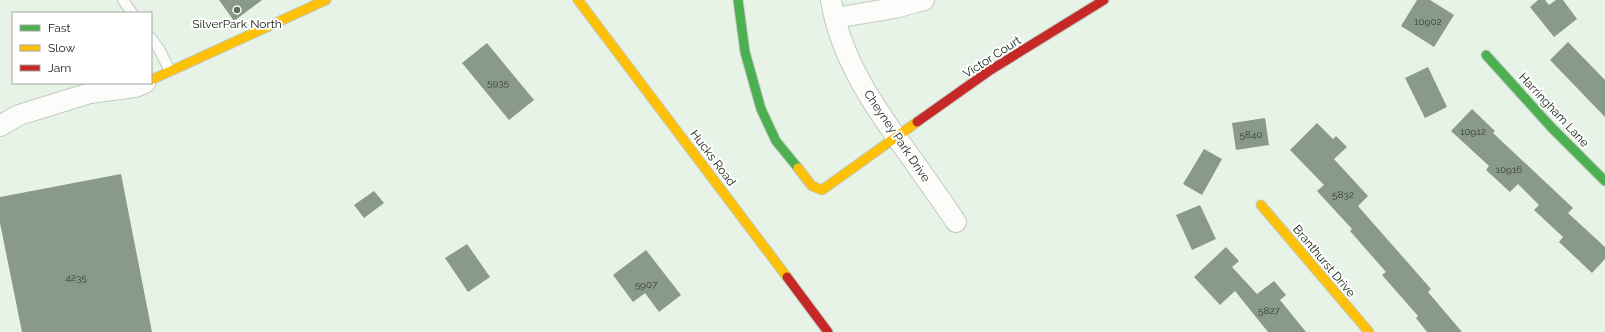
<svg xmlns="http://www.w3.org/2000/svg" width="1605" height="332" viewBox="0 0 1605 332" font-family="Raleway,sans-serif">
<rect width="100%" height="100%" fill="#e8f3e7"/>
<g fill="#899a89">
<path d="M219,0H262L234,21Z"/>
<path d="M1417,0H1430L1454,15L1434,47L1401,26Z"/>
<path d="M1538,0H1545L1549,5L1556,0H1563L1577,19L1554,37L1530,7Z"/>
<path d="M1568,42L1605,80V117L1550,60Z"/>
<path d="M487,43L534,100L509,120L462,63Z"/>
<path d="M1428,67L1447,107L1425,118L1405,78Z"/>
<path d="M1472,109L1495,131L1493,133L1573,208L1568,213L1605,247V259L1592,273L1559,242L1563,237L1534,210L1539,205L1518,184L1510,192L1486,170L1489,166L1451,131Z"/>
<path d="M1265,118L1269,145L1236,150L1232,123Z"/>
<path d="M1317,123L1333,139L1336,136L1347,147L1334,159L1368,196L1358,206L1431,289L1428,292L1462,332H1427L1416,318L1418,316L1382,275L1386,272L1350,231L1352,229L1317,191L1324,185L1290,150Z"/>
<path d="M1204,149L1222,159L1202,195L1183,184Z"/>
<path d="M121,174L152,332H22L0,223V197Z"/>
<path d="M374,191L384,203L364,218L354,205Z"/>
<path d="M1200,205L1216,239L1192,250L1176,215Z"/>
<path d="M467,244L490,277L468,292L445,258Z"/>
<path d="M1226,247L1239,261L1232,267L1257,294L1274,281L1286,295L1280,300L1306,332H1268L1235,291L1220,305L1194,277Z"/>
<path d="M646,250L681,295L659,312L645,293L633,302L613,275Z"/>
</g>
<g fill="none" stroke-linecap="round" stroke-linejoin="round">
<defs>
<g id="lane">
<path d="M123,0L132,13"/>
<path d="M151,38L159,49L170,71"/>
</g>
<g id="street">
<path d="M831,0C840,56 872,104 905,149C922,173 939,197 956,222"/>
<path d="M835,18L895,8L924,0"/>
<path d="M0,126L19,115L90,93L135,87L145,83"/>
</g>
<g id="fast">
<path d="M738,0L745,52L761,109L776,141L798,168"/>
<path d="M1486,55L1551,127L1605,181"/>
</g>
<g id="slow">
<path d="M578,0L787,277"/>
<path d="M151,80L326,0"/>
<path d="M798,168L812,186L822,190L917,122"/>
<path d="M1261,205L1369,332"/>
</g>
<g id="jam">
<path d="M917,122L989,71L1104,0"/>
<path d="M787,277L828,332"/>
</g>
</defs>
<use href="#lane" stroke="#c0cabf" stroke-width="12"/>
<use href="#street" stroke="#c0cabf" stroke-width="22"/>
<use href="#fast" stroke="#c0cabf" stroke-width="11"/>
<use href="#slow" stroke="#c0cabf" stroke-width="11"/>
<use href="#jam" stroke="#c0cabf" stroke-width="11"/>
<use href="#lane" stroke="#fcfdfb" stroke-width="10"/>
<use href="#street" stroke="#fcfdfb" stroke-width="20"/>
<use href="#fast" stroke="#4caf50" stroke-width="9"/>
<use href="#slow" stroke="#ffc107" stroke-width="9"/>
<use href="#jam" stroke="#c62828" stroke-width="9"/>
</g>
<circle fill="#60695e" stroke="#fff" stroke-width="1.5" cx="237" cy="10" r="4"/>
<g text-anchor="middle" stroke-width="4" stroke-linejoin="round" paint-order="stroke">
<g font-size="10" fill="#333d32">
<text x="1428" y="25">10902</text>
<text x="498" y="86">5935</text>
<text x="1473" y="135">10912</text>
<text x="1251" y="138">5840</text>
<text x="1509" y="173">10916</text>
<text x="1343" y="198">5832</text>
<text x="76" y="281">4235</text>
<text x="646" y="288">5907</text>
<text x="1269" y="314">5827</text>
</g>
<g font-size="12" fill="#161e15" stroke="#fff">
<text x="237" y="28">SilverPark North</text>
</g>
<g font-size="12" fill="#161e15" stroke="#fff">
<text transform="translate(992 57) rotate(-33)" y="4">Victor Court</text>
<text transform="translate(1554 110) rotate(47)" y="4">Harringham Lane</text>
<text transform="translate(897 136) rotate(56)" y="4">Cheyney Park Drive</text>
<text transform="translate(713 158) rotate(53)" y="4">Hucks Road</text>
<text transform="translate(1324 261) rotate(50)" y="4">Branthurst Drive</text>
</g>
</g>
<rect x="12" y="12" width="140" height="72" fill="#ffffff" stroke="#a2a5a1"/>
<rect x="20" y="25" width="20" height="6" fill="#4caf50" stroke="#a2a5a1"/>
<text x="48" y="32" font-size="12" fill="#161e15">Fast</text>
<rect x="20" y="45" width="20" height="6" fill="#ffc107" stroke="#a2a5a1"/>
<text x="48" y="52" font-size="12" fill="#161e15">Slow</text>
<rect x="20" y="65" width="20" height="6" fill="#c62828" stroke="#a2a5a1"/>
<text x="48" y="72" font-size="12" fill="#161e15">Jam</text>
</svg>
